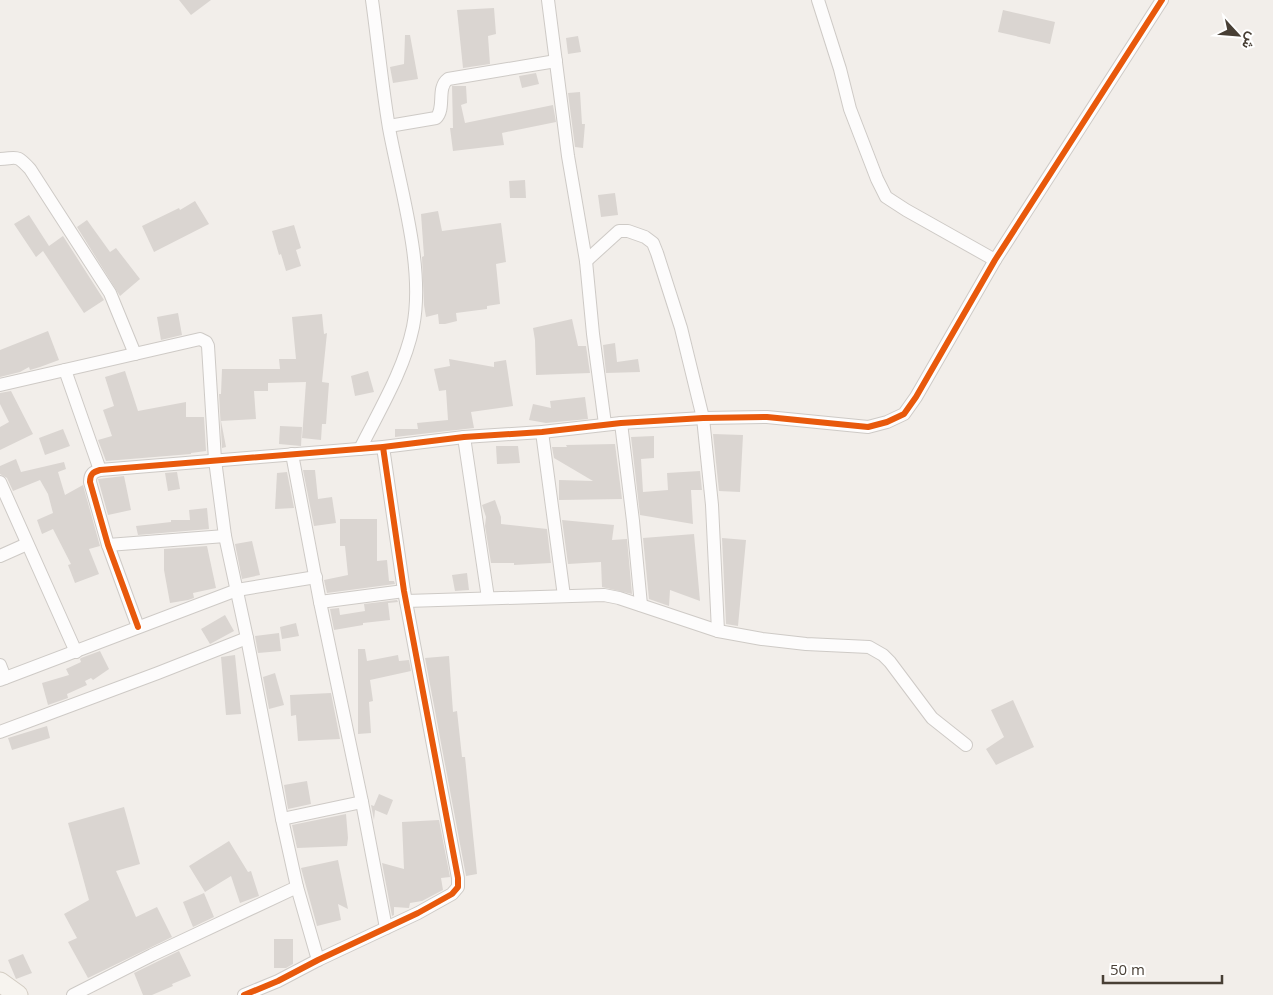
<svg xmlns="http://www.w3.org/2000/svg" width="1273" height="995" viewBox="0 0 1273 995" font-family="'Open Sans',Vazirmatn,sans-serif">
<rect width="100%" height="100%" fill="#f2eeea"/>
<g fill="#dad5d1">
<path d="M179,0H211L191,15Z"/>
<path d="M494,8L496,34L488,36L490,64L463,68L457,10Z"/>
<path d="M1003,10L1055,22L1050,44L998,32Z"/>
<path d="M405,35H410L418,79L393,83L390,67L404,64Z"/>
<path d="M578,36L581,52L568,54L566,38Z"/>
<path d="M536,73L539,84L522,88L519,76Z"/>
<path d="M452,86H466L467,103L461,105L465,123L553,105L556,122L502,133L504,145L453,151L450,128H453Z"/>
<path d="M580,92L582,124H585L583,148L575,147L568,93Z"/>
<path d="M525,180L526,198H510L509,181Z"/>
<path d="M615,193L618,215L601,217L598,195Z"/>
<path d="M195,201L209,224L154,252L142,226L179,208L180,210Z"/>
<path d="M438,211L442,231L501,223L506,262L496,264L500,304L487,306V309L456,313L457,321L445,324H439L438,314L426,317L424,305L422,257L424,256L421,214Z"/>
<path d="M29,215L49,246L63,236L104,300L84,313L43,251L36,257L14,224Z"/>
<path d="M87,220L110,252L116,248L140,279L120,296L77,227Z"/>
<path d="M294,225L301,248L296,250L301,266L286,271L281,254L279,255L272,231Z"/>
<path d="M178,313L182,335L161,340L157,317Z"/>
<path d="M322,314L324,334L327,333L322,382L329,383L326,424H322L321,440L302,438L306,382L268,383V391H254L256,419L221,421L226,447L222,448L219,394H221L222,369H280L279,359H296L292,317Z"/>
<path d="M572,319L578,346H586L590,373L536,375L535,340L533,328Z"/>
<path d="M48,331L59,360L40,367L30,370L29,367L20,372L0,377V350Z"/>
<path d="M615,343L617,362L638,359L640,372L606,373L603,345Z"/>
<path d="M449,359L494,367V362L506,360L513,406L471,412L474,428L395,437V429H418L417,423L448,420L446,390L439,391L434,369L450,366Z"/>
<path d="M125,371L138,411L186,402V417H204L206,451L191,453V454L106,461L98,440L112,436L103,410L114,406L105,377Z"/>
<path d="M368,371L374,392L355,396L351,376Z"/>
<path d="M11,391L33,434L0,450V427L9,422L0,404V393Z"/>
<path d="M585,397L588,419L546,423L529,420L533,404L551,408L550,401Z"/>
<path d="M280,426L302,427L301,446L279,444Z"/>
<path d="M63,429L70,446L45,455L39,438Z"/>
<path d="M713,434L743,435L740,492L719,491Z"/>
<path d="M654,436V458L641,459L643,492L668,490L667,473L700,471L702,490H691L693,524L640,515L631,437Z"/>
<path d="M615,444L622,499L559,500V480L593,481L554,458L552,447H567L566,445Z"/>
<path d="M496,446H518L520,463L497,464Z"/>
<path d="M16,459L21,472L64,462L66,469L58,472L65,495L83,485L100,546L89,549L99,574L75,583L68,565L71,564L53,529L42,534L37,520L53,513L48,494L40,480L13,491L7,478L0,474V466Z"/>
<path d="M303,470H315L318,499L332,497L336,523L314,526Z"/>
<path d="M177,472L180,489L168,491L165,473Z"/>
<path d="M287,472L294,508L275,509L277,473Z"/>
<path d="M124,476L131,510L108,515L98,479Z"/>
<path d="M495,500L501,517V524L547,529L551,563L514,565V563H491L485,526L486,517L482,505Z"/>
<path d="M207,508L209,529L138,535L136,526L171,522V520H190L189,510Z"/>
<path d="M340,519H377V561L387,560L389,581H394L395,584L327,593L324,580L348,575L345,546H340Z"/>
<path d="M562,520L614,525L612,540L627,539L632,594L602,587L601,562L568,564Z"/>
<path d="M694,534L700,601L670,590L669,606L649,599L643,538Z"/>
<path d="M722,538L746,540L738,626L726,624Z"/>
<path d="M252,541L260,575L242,579L235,544Z"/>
<path d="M207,546L216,588L193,593L194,598L188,600L170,603L164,570V549Z"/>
<path d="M467,573L469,590L455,591L452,575Z"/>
<path d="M397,600L398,602L388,603L390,620L363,623V625L334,630L330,609L339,608L340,615L365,611L364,604Z"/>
<path d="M225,615L234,631L210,644L201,629Z"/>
<path d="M296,623L299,636L282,639L280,627Z"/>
<path d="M279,633L281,651L258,653L255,636Z"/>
<path d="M358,649H365L367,661L398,655L399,661L409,660L411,671L370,680L373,701L369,702L371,733L358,734Z"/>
<path d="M100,651L109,669L93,680L91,678L85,681L87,685L67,694L68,698L48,705L42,683L69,675L66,669L81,662L80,659L81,658Z"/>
<path d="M235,655L241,714L226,715L221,657Z"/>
<path d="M449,656L453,712L457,711L462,757H465L477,874L466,876L425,658Z"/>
<path d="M275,673L284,705L269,709L263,677Z"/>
<path d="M331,693L340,739L298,741L296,715L291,716L290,695Z"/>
<path d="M1013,700L1034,747L996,765L986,749L1004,737L991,710Z"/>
<path d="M47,726L50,738L12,750L8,738Z"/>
<path d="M307,781L311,804L288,809L284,785Z"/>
<path d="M379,794L393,800L387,815L375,810L374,820L371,805L374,806Z"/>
<path d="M124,807L140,864L116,871L136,917L157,907L172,937L88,978L68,942L77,938L64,914L89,900L68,823Z"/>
<path d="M346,814L348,838L347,846L297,848L292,825Z"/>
<path d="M439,820L450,877L441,878L443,890L422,901L410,903L409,908L394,907V915L392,916L382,863L404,869L402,822Z"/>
<path d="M229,841L248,872L251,871L259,896L240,903L231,876L205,892L189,866Z"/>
<path d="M338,860L348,909L338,904L341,920L317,926L301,868Z"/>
<path d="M204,893L214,917L193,927L183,902Z"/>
<path d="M274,939H293V964L286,968H274Z"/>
<path d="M179,951L191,976L172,984L173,986L152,995H143L134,973Z"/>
<path d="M23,954L32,973L16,979L8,960Z"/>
</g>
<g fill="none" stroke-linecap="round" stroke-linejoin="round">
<defs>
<g id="street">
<path d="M548,0L568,156L586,261L593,334L605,424"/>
<path d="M818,0L840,69L850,109L877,179L886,197L906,210L995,260"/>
<path d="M389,126L436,118C446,108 436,88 448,79L556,61"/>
<path d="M0,159C18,158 16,154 30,169L110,293L135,354"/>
<path d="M586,261L619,231H628L645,237L653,243L657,253L681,328L703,418L712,505L718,631"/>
<path d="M65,370L100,470"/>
<path d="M0,385L200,339L206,342L208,346L215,460L225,536L247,638L282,819L297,887L318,960"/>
<path d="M621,423L633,521L641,605"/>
<path d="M542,432L564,596"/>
<path d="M464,437L488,598"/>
<path d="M360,449C380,409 404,370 413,327C425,267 400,188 389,128C382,86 378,43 372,0"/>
<path d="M292,454L320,602L362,802L386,928"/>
<path d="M0,482L76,652"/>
<path d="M108,545L225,536"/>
<path d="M0,556L27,544"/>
<path d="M406,601L604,595L619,598L718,631L762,639L806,644L869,647L883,655L890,662L932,718L966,745"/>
<path d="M320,602L404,591"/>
<path d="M138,627L108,545L90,482C90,474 93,472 100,470L383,447L464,437L542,432L621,423L703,418L767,417L868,427L887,422L904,414L916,397L995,260L1162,0"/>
<path d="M0,665L5,678"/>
<path d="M0,680L237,590L316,577"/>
<path d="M0,732L158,673L247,638"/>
<path d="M282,819L362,802"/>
<path d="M73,995L152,955L297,887"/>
<path d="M244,995L278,981L318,960L418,913L452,894L458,887V878L404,591L383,447"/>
</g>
<path id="secondary" d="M0,982L18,995"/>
</defs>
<use href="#street" stroke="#cecac6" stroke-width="14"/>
<use href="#secondary" stroke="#d3ccc2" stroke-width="21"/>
<use href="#street" stroke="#fdfcfc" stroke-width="12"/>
<use href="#secondary" stroke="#f7f4ef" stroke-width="19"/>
<defs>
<g id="cycleway">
<path d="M138,627L108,545L90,482C90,474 93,472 100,470L383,447L464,437L542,432L621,423L703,418L767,417L868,427L887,422L904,414L916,397L995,260L1162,0"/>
<path d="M244,995L278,981L318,960L418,913L452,894L458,887V878L404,591L383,447"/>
</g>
</defs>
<use href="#cycleway" stroke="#fff" stroke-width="9"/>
<use href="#cycleway" stroke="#e8590c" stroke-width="6"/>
</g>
<g transform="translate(1238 35) rotate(116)" stroke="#ffffff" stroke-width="4" paint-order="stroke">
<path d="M0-4L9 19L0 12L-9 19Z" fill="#483f35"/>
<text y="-8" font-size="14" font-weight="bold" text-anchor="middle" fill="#483f35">ش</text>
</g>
<path d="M1103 975v8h119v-8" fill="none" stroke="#483f35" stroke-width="2.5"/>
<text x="1110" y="975" font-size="15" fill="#483f35" stroke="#ffffff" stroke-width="4" paint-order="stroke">50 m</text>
</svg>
